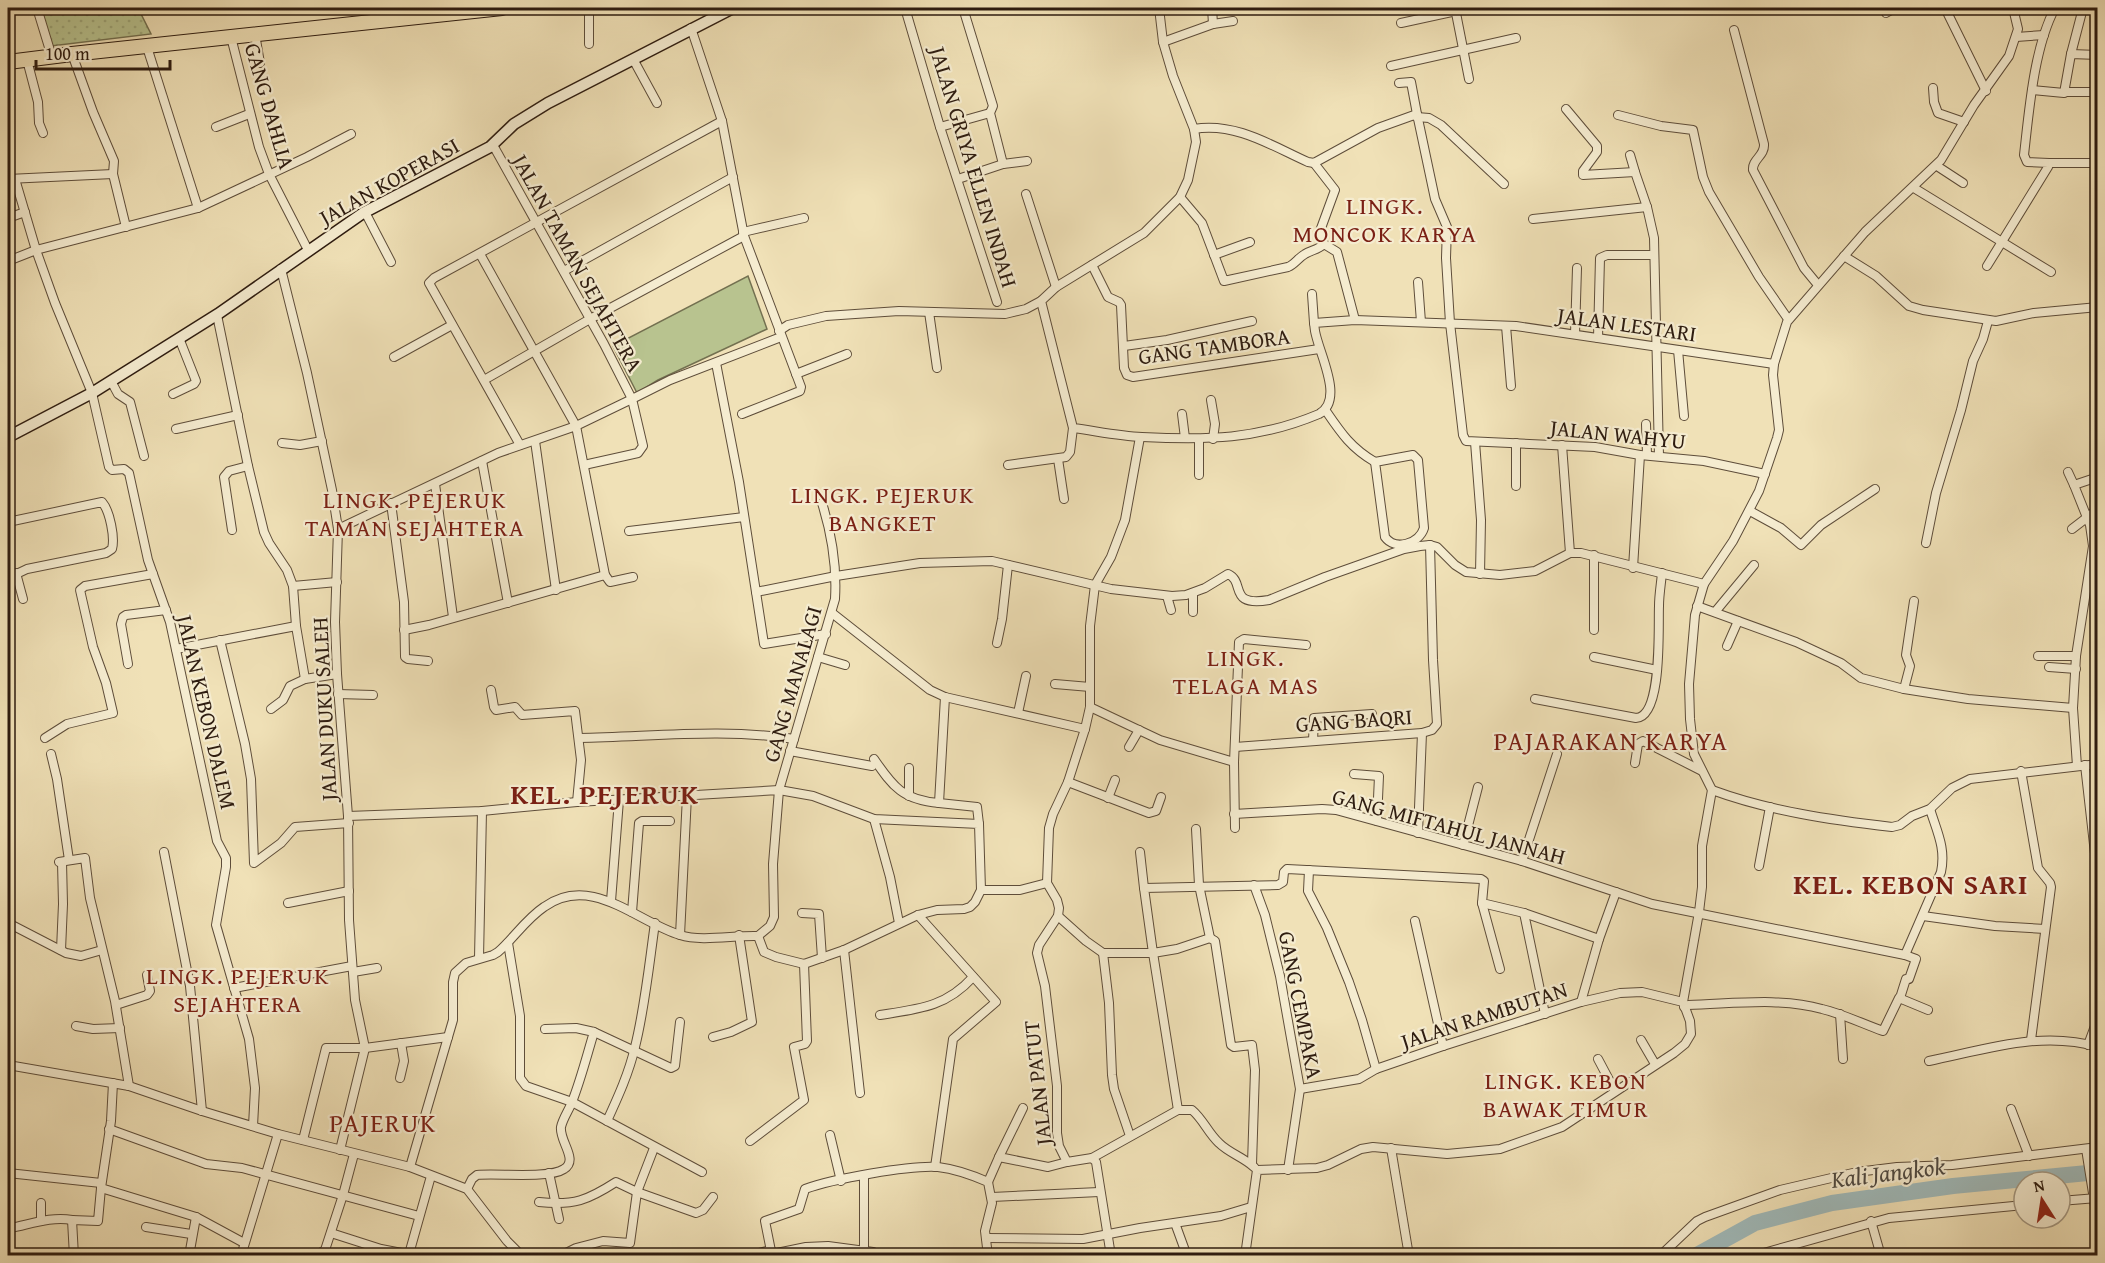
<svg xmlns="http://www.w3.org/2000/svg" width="2105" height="1263" viewBox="0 0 2105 1263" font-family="'Gentium Book Plus',serif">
<defs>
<pattern id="grass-dots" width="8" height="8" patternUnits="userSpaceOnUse" patternTransform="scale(1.5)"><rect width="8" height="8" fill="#b8c38f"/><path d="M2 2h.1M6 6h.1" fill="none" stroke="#9ea77a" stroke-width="1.8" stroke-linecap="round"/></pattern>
</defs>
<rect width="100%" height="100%" fill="#f0e1b7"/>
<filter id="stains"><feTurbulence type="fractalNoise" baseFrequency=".00333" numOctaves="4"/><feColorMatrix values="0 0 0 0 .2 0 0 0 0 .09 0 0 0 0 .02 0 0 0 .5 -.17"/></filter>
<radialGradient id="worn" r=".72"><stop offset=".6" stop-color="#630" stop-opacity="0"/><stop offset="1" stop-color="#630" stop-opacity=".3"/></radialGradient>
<path fill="url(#grass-dots)" stroke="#737050" stroke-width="1.5" d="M36,8H138L151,34L51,46Z"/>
<path fill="#b8c38f" stroke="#737050" stroke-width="1.5" d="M748,276L767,329L658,380L637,393L613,346Z"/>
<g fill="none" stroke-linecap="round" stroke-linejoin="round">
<path stroke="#a0baba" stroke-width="16" d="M1695,1256L1755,1223L1832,1203L1953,1186L2098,1172"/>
<defs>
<g id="street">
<path d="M37,8L52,57"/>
<path d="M905,8L940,127L997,302"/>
<path d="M963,8L993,106L990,113L1003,164"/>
<path d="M1159,8L1163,42L1173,76L1194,129L1196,142L1188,180L1180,197L1144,233L1056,287L1041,301L1073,428C1096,431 1119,436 1142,437C1207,440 1257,440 1319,414C1345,400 1319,354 1315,331L1314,323L1355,320L1516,326L1774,364"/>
<path d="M1212,8L1213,24"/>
<path d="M1255,8V9"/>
<path d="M1455,8L1469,79"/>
<path d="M1945,8L1986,91"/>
<path d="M1886,13L1895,8"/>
<path d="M1401,23L1470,8"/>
<path d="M691,28L722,121L744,236L801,387L800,391L742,414"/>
<path d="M1734,30L1764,144C1765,156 1752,159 1753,170L1804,268L1818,285"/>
<path d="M255,34L260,63"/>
<path d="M231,37L259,147L269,174L308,250"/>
<path d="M2016,37L2044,35"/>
<path d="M1163,42L1213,24L1233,21"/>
<path d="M589,44V8"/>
<path d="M147,47L198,208"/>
<path d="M72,54L93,112L114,161L113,174L126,227"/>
<path d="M2071,54L2083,8"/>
<path d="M633,59L657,103"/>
<path d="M27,60L38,102L39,123L43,133"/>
<path d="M1391,66L1516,38"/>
<path d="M1399,83L1411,82L1417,114"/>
<path d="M1933,88L1934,102L1938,113L1964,122"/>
<path d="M2032,90L2064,93L2071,54L2098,55"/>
<path d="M2065,92H2098"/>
<path d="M1566,109L1597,146V152L1583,171V175L1635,172L1647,207L1654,238L1659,456"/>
<path d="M1618,115L1661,126L1693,130L1703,177L1709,192L1759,277L1788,319"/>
<path d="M1417,117L1429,118L1441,125L1504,184"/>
<path d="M216,127L249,114"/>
<path d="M940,127L990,113"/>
<path d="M1194,129C1236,122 1272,146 1308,162L1314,163L1378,128L1417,114L1435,199L1447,227L1446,258L1450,323L1463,435L1466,441L1595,447L1640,455L1704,461L1765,474"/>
<path d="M1630,155L1635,172"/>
<path d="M1314,163L1335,190L1320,231L1324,244L1337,252L1355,320"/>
<path d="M2049,163H2098"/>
<path d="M1937,166L1963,183"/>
<path d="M8,179L113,174"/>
<path d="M15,179L36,250L55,303L92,393L109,467L112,470L124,469L129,473L148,560L170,622L217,841L226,858V867L216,925L249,1039L255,1088L253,1126"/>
<path d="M958,179L1003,164L1027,161"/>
<path d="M1914,188L2051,272"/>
<path d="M1026,194L1056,287"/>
<path d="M1180,197L1202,223L1224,281L1288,267C1295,264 1298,258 1305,254C1311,250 1318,250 1324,244"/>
<path d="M365,212L391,262"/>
<path d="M8,218L25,212"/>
<path d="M1533,219L1647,207"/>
<path d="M743,232L804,218"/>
<path d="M480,254L576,426L605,575"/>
<path d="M1214,255L1250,242"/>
<path d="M1844,256L1876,276L1909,306L1923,310L1996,321L2034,313L2098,307"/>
<path d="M8,261L36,250L198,208L307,157L351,134"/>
<path d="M1092,265L1108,297L1119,302L1121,305L1124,368L1127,375L1133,377L1319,349"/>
<path d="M1987,266L2048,167L2049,163L2027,162L2024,155C2029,111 2034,47 2055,8"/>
<path d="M281,269L307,373L332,490L338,529L335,622L337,674L348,816L349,920L355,1000L365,1048L340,1150"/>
<path d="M564,271L733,177"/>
<path d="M1418,282L1421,322"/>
<path d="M1312,294L1314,323"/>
<path d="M929,312L937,368"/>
<path d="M217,315L248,466L264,532L269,543L287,570L293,586L296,626L305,679L337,674"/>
<path d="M1506,326L1511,386"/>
<path d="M779,331L788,325L826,316L899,311L1005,314L1026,309L1041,301"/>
<path d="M1575,334L1577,268"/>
<path d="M1598,338L1600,258L1607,255H1654"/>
<path d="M1124,346L1167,340L1252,321"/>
<path d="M1678,350L1684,416"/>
<path d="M394,357L452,325"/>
<path d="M716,363L739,482L764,644L826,634"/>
<path d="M796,374L847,354"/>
<path d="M484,380L590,319L744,236"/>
<path d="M111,381L118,394L130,402L144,456"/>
<path d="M173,394L194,384L196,381L179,338"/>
<path d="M1211,400L1215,424L1213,439"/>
<path d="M1326,411C1341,433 1351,448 1375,462"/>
<path d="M1182,414L1185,438"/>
<path d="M1646,424L1647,455"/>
<path d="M176,429L238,415"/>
<path d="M535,441L556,590"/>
<path d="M1475,442L1481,520L1480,574"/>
<path d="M282,443L300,445L322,441"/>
<path d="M1516,443V486"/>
<path d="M520,445L429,283L434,278L722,121"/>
<path d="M1562,445L1570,553"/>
<path d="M1413,455L1418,460L1424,528C1419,544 1395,551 1385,537L1375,462Z"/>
<path d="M1058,459L1064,499"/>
<path d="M482,461L508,603"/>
<path d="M584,465L638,453L643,446L632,399L670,380L781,337"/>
<path d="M1008,465L1066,457L1070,452L1073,428"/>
<path d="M2068,472L2074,485"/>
<path d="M1199,475V439"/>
<path d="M435,484L453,617"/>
<path d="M391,503L404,602L405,657L408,659L428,661"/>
<path d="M822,503C832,535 837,565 835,599L779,790L813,796L874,819L979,824L981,890"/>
<path d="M1750,511L1781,528L1801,545L1821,525L1875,489"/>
<path d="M8,522L102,502C110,511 115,538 112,549L106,553L27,569L8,578"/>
<path d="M338,529L498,453L576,426L632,399L604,344L493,145"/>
<path d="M2072,529L2098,509"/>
<path d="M232,530L224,477L229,471L248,466"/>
<path d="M629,531L744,517"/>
<path d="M1926,543L1936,493L1961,410L1973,361L1983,339L1988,321"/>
<path d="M1594,555V630"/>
<path d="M1633,568L1640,455"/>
<path d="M16,573L23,599"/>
<path d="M293,586L337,582"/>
<path d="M756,592L836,576L920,563L992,561L1111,589L1172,596L1186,595L1205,588L1228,574C1246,582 1227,607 1269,600L1325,577L1404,549L1420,546L1430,545L1437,547L1455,565L1466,572L1500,575L1535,571L1570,553H1581L1704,584"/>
<path d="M1193,593V612"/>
<path d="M1167,596L1171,610"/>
<path d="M1697,606L1796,642L1841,663L1861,678L1904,689L1968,699L2073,708"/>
<path d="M1715,612L1754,565"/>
<path d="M832,613L930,690L945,697L1085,729"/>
<path d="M404,630L429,625L605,575L610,582L633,577"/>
<path d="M220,640L245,744L251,779L254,863L281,843L295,827L349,823"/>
<path d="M997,643L1002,619L1008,565"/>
<path d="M1727,646L1738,621"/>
<path d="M176,649L296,626"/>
<path d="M2038,656H2076"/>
<path d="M818,657L845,665"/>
<path d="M1594,657L1657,670"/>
<path d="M128,664L121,624L123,617L126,615L166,610"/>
<path d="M2049,667L2076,669"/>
<path d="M1055,684L1090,687"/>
<path d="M1904,689L1910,666L1906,655L1914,601"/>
<path d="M491,690L494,707L496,710L515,707L522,715L575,711L581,760L577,802"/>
<path d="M338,694L373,695"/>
<path d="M945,697L939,803L977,807L979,824"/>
<path d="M1535,699L1636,718C1663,717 1658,626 1659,606C1659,595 1661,584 1662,573"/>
<path d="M1090,707L1160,740L1234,762"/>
<path d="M271,709L283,700L290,686L305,679"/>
<path d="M1018,713L1026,676"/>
<path d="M45,738L67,724L113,713L106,683L93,647L80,590L85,586L153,574"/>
<path d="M579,738C651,737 722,728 794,739"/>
<path d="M1313,741L1314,718L1372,714"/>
<path d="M1129,747L1139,730"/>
<path d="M1235,747L1422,733L1432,730L1437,724L1433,660L1430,545"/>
<path d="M790,751L872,766"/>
<path d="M51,754L57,779L69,860"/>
<path d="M874,759C893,787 903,800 939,803"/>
<path d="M1635,763L1638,744L1643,741L1702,771"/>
<path d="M2085,765L2098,880"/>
<path d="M2077,766L2073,708L2076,656L2093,546L2090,525L2074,485L2098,477"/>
<path d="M2021,771L2038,868L2050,883L2051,887L2031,1040"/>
<path d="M1354,774L1379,776L1377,821"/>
<path d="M1068,782L1149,813L1156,811L1161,797"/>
<path d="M1712,790C1769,811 1831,820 1892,827L1900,825L1912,816L1930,809L1952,788L1970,779L2098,764"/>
<path d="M909,796V768"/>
<path d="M1108,798L1115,780"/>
<path d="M1234,814L1322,809L1336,810L1522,861L1652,904L1905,955L1941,872C1946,848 1937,832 1930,809"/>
<path d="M348,816L482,811L577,802L779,790L773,864L774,917L770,926L758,936"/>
<path d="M874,819L890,877L899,923"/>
<path d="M1235,828L1234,762L1239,642L1244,639L1306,645"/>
<path d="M1196,829L1199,885L1210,938"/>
<path d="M1418,833L1422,733"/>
<path d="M1463,845L1478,787"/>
<path d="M164,852L190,986L202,1111"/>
<path d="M1140,852L1144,888"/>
<path d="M1522,861L1557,754"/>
<path d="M59,862L85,858L90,898L115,1001L129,1086"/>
<path d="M1759,866L1770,807"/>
<path d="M1309,870L1308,891L1327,928L1349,982L1362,1020L1376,1069"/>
<path d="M1254,885L1265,915L1280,976L1300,1089L1288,1170"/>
<path d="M611,901L619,800"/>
<path d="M288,903L349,891"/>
<path d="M1482,903L1500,969"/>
<path d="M632,912L639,823L642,821H670"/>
<path d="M802,913L819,914L822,958"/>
<path d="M1524,913L1545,1014"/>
<path d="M918,915L996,1002L953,1039L935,1167"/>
<path d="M1058,916L1086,941L1103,953H1153L1178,1110"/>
<path d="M1923,916L1995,926L2045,929"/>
<path d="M1415,921L1443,1046"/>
<path d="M8,923L66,953L81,956L102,950"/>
<path d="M680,935L687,796"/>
<path d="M1210,938L1177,949L1153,953L1144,888L1278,885L1283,882L1284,872L1287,869L1481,879L1484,881L1482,903L1524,913L1599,939"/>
<path d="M1210,938L1215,941L1231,1045L1234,1047L1252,1045L1255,1070L1252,1164"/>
<path d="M508,943L520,1016V1078L526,1086L572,1102L702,1172"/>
<path d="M61,950L63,904L62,862"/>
<path d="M844,950L860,1093"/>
<path d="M1103,953L1109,1003L1112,1075L1114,1089L1130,1136"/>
<path d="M479,958L482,811"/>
<path d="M353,972L377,968"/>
<path d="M234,988L352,966"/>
<path d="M1900,998L1906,979H1909L1916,959L1905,955"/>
<path d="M1581,1002L1599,939L1616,892"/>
<path d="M116,1005L147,995L150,991L147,975"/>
<path d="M1684,1007L1688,1005C1732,1004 1780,997 1822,1009C1843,1014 1863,1024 1883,1031L1899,998L1928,1010"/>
<path d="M1840,1014L1843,1059"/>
<path d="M880,1015C919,1009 946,1007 973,977"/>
<path d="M76,1026L93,1029L120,1028"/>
<path d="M594,1032L671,1068L675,1066L680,1022"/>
<path d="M713,1037L731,1032L752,1022L739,935"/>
<path d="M1641,1040L1655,1064"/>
<path d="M2088,1045L2098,1018"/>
<path d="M1598,1059L1615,1091"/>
<path d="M1929,1061C1984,1050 2041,1030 2098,1047"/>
<path d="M8,1065L129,1086L202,1111L278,1134L410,1167L467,1189L507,1241L522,1256"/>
<path d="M400,1078L404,1061L401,1043"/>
<path d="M113,1083L111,1121L101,1188L196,1217L244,1243"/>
<path d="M1300,1089L1359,1079L1376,1069L1443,1046L1581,1002L1620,993L1642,992L1683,1002"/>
<path d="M1023,1108L999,1157L1048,1167L1067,1162"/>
<path d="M2011,1109L2029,1156"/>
<path d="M607,1121C618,1097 629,1073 635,1047C645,1007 649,965 655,923"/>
<path d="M109,1129L206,1164L242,1168L419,1216"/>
<path d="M830,1135L841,1181"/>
<path d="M303,1140L326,1048H365L448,1037"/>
<path d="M750,1141L804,1100L794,1047L805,1044L807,1041L804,964"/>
<path d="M1391,1148L1409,1256"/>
<path d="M2086,1149L2098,1225"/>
<path d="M1092,1158L1178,1110H1192C1203,1119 1208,1133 1219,1143C1229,1153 1243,1157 1254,1167"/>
<path d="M410,1167L453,1020V982L455,973L466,963L493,955L498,952C514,938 526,919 544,907C591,873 637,922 680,935C702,942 734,935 758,936L764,952L776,957L804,964L844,950L918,915L937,910L964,909L970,907L975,902L981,890H1020L1047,883"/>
<path d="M8,1173L101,1183"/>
<path d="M549,1173L559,1219"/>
<path d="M864,1176V1251"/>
<path d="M988,1182L999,1157"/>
<path d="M467,1189L472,1179L477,1175C498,1173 549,1179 564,1169C579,1160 559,1141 561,1127C563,1118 569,1110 572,1102C581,1079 587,1055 594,1032L576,1028L545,1029"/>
<path d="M992,1197L1099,1192"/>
<path d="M2060,1201L2097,1198"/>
<path d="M539,1202C574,1206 588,1200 616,1182L637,1192L654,1148"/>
<path d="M41,1221V1203"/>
<path d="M1871,1221L1881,1256"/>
<path d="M1175,1223L1187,1256"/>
<path d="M146,1227L191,1234"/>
<path d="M11,1228C31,1224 52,1216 72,1220"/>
<path d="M331,1233L381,1249L417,1256"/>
<path d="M986,1238L1083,1239L1140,1228L1221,1216L1251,1207"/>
<path d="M409,1254L431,1176"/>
<path d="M772,1254L806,1247L828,1246L873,1252"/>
<path d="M1172,1254V1256"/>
<path d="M74,1256L72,1220L98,1221L101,1188"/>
<path d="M189,1256L196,1217"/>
<path d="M241,1256L278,1134"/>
<path d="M309,1256L320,1253L325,1250L343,1195L354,1154"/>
<path d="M560,1256L576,1248L603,1241L630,1243L637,1192L696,1213L703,1210L713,1197"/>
<path d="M747,1256L771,1250"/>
<path d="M772,1256L765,1221L799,1209L805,1189C832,1179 910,1165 938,1167C955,1169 972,1175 988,1182L992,1203L985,1231L988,1256"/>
<path d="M1111,1256L1096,1162L1092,1158L1067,1162L1059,1146L1057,1133V1086L1045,986L1037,953L1039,945L1058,916L1059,908L1057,900L1047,883L1049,828L1053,814L1068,782L1085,729L1090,707V626L1095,585L1111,557L1125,520L1140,437"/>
<path d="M1245,1256L1257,1170L1317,1168L1328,1165L1361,1149L1373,1147L1447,1154L1500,1149L1562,1127L1674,1053L1685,1044L1691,1034L1690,1021L1683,1002L1699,912L1702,887V846L1712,790L1694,754L1690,719L1689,684L1695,615L1704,584L1733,541L1759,491L1777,438L1779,430L1773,375L1774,364L1787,322L1865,232L1941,160L1974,105L2009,56L2018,29L2013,8"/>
<path d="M1660,1256L1697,1221L1705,1217L1780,1190L1857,1172L1897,1167L1952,1165L2098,1147"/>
<path d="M1753,1256L1889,1218L2024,1205"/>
</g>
<path id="secondary" d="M8,437L92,393L218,314L363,213L490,147L514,124L548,103L733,8"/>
<path id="highway" d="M8,62L72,54L502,8"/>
</defs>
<use href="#street" stroke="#5e4d3a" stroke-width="10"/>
<use href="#secondary" stroke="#2e1c10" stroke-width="13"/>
<use href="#highway" stroke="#2e1c10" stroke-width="16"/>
<use href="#street" stroke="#f5ecd0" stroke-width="8"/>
<use href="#secondary" stroke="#f5ecd0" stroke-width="10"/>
<use href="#highway" stroke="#f0e1b7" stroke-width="14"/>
</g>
<g text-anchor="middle" stroke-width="4.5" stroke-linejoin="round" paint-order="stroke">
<g font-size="22" fill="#2e1c10" stroke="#f5ecd0">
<text transform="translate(270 106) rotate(74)" y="8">GANG DAHLIA</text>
<text transform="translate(974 167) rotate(73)" y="8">JALAN GRIYA ELLEN INDAH</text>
<text transform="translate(389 181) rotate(-29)" y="8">JALAN KOPERASI</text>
<text transform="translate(578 263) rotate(61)" y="8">JALAN TAMAN SEJAHTERA</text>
<text transform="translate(1627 324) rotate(8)" y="8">JALAN LESTARI</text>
<text transform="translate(1214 346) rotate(-8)" y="8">GANG TAMBORA</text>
<text transform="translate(1618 434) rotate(6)" y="8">JALAN WAHYU</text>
<text transform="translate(792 684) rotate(-74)" y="8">GANG MANALAGI</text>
<text transform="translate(324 709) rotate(-93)" y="8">JALAN DUKU SALEH</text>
<text transform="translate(207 712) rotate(77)" y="8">JALAN KEBON DALEM</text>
<text transform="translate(1354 720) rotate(-4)" y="8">GANG BAQRI</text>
<text transform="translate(1449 826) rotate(15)" y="8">GANG MIFTAHUL JANNAH</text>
<text transform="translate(1301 1005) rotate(79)" y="8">GANG CEMPAKA</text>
<text transform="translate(1484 1015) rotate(-18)" y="8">JALAN RAMBUTAN</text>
<text transform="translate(1037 1083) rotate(-96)" y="8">JALAN PATUT</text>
</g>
<g font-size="24" letter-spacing="1.5" fill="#7a1f14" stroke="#f5ecd0">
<text x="1385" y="214">LINGK.<tspan x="1385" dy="28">MONCOK KARYA</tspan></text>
<text x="883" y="503">LINGK. PEJERUK<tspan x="883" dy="28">BANGKET</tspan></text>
<text x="415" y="508">LINGK. PEJERUK<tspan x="415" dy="28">TAMAN SEJAHTERA</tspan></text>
<text x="1246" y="666">LINGK.<tspan x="1246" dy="28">TELAGA MAS</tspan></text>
<text x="238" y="984">LINGK. PEJERUK<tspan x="238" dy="28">SEJAHTERA</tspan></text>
<text x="1566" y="1089">LINGK. KEBON<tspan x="1566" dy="28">BAWAK TIMUR</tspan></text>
</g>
<g font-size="24" font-style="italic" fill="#504b43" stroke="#f5ecd0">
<text transform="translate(1888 1173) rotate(-7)" y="8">Kali Jangkok</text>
</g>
<g font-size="26" letter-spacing="1.5" fill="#7a1f14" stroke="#f5ecd0">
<text x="1611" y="750">PAJARAKAN KARYA</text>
<text x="383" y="1132">PAJERUK</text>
</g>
<g font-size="28" font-weight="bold" letter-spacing="1.5" fill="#7a1f14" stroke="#f5ecd0">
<text x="605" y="804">KEL. PEJERUK</text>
<text x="1911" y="894">KEL. KEBON SARI</text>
</g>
</g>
<rect width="2105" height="1263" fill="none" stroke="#f0e1b7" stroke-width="30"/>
<rect x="9" y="9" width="2087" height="1245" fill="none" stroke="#2e1c10" stroke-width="3"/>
<rect x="15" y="15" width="2075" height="1233" fill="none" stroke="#2e1c10" stroke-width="1.5"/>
<g transform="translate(2042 1200) rotate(348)"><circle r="28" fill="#f5ecd0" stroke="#a59983" stroke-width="1.5"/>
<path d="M0-4.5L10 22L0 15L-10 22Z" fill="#8f2418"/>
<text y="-9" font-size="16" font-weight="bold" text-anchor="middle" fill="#2e1c10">N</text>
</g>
<path d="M36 60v9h134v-9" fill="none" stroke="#2e1c10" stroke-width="3"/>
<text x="45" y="60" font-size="18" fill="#2e1c10" stroke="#f5ecd0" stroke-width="4.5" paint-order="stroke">100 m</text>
<rect width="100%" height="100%" filter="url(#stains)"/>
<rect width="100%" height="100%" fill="url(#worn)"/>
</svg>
